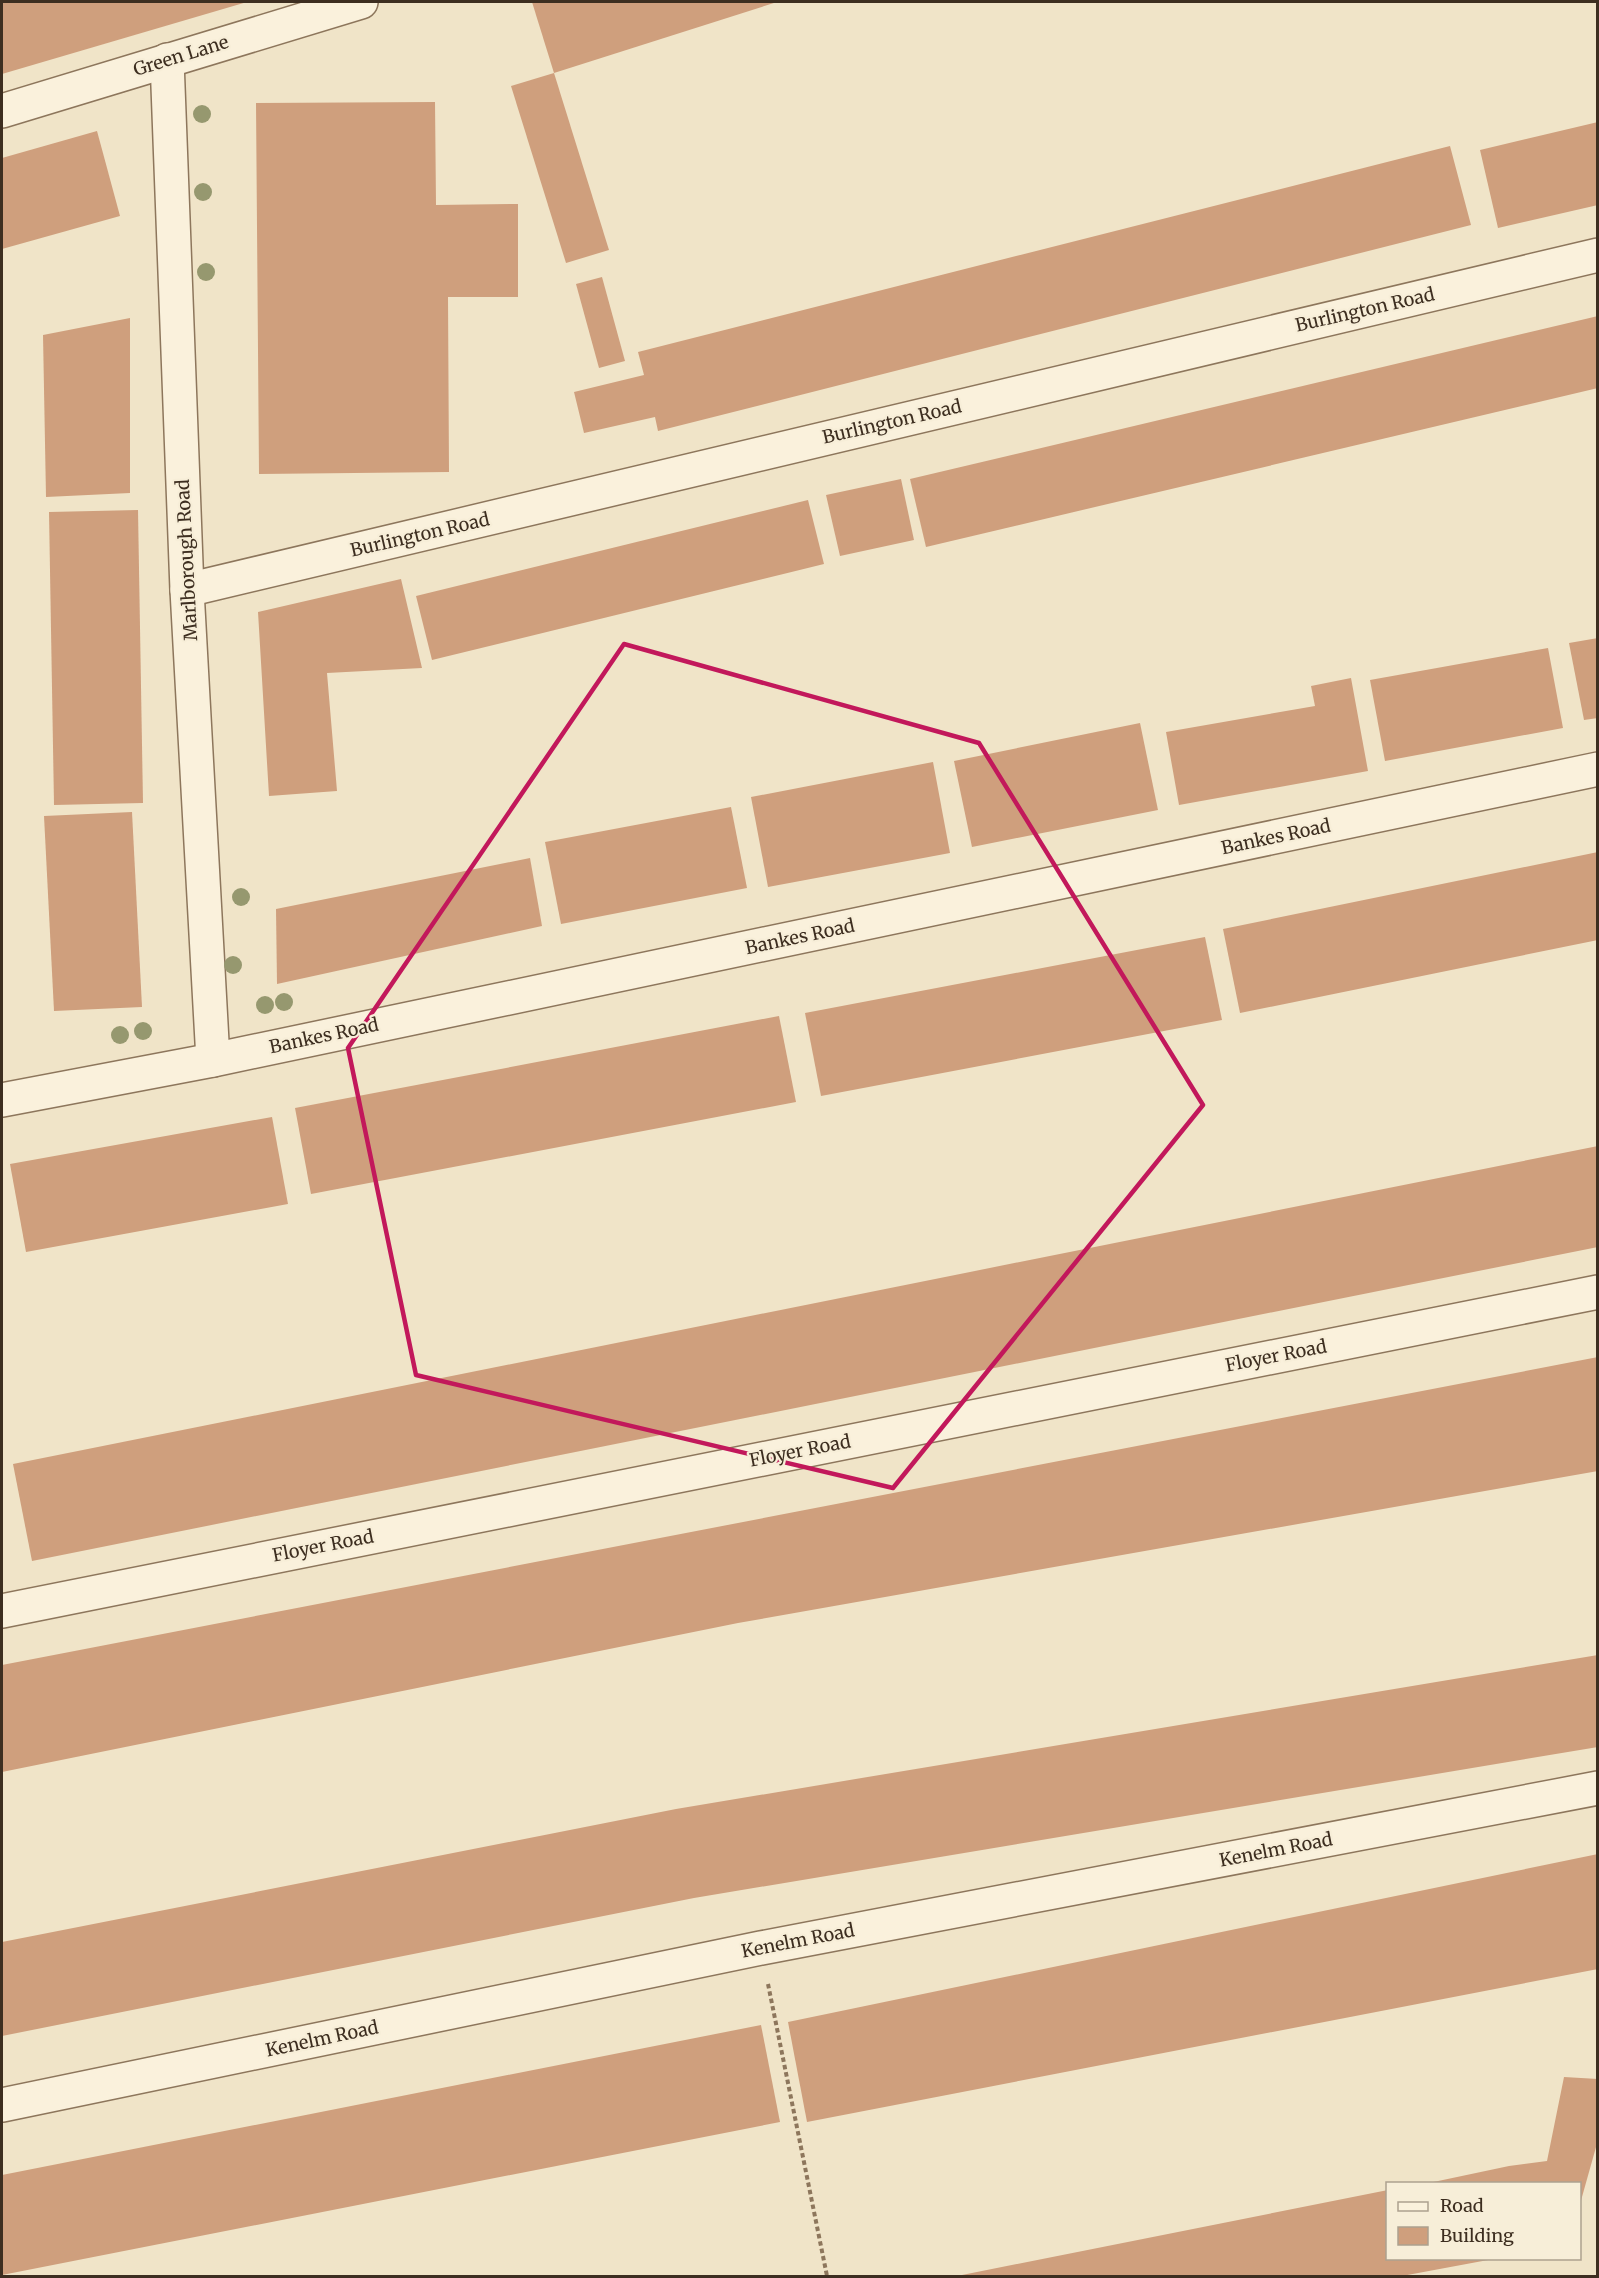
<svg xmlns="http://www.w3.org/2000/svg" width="1599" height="2278" viewBox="0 0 1599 2278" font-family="Merriweather,serif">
<rect width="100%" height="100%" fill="#f0e4c8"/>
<g fill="#cf9f7d">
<path d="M2,2H247L2,74Z"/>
<path d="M532,2H777L554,73Z"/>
<path d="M554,73L609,250L566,263L511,86Z"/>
<path d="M435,102L436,205L518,204V297H448L449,472L259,474L256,103Z"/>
<path d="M1598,122V205L1498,228L1480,150Z"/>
<path d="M97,131L120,216L2,249V158Z"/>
<path d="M1450,146L1471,225L658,431L655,417L584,433L574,392L644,375L638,352Z"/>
<path d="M602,277L625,361L599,368L576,284Z"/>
<path d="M1598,316V388L926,547L910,479Z"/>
<path d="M130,318V493L46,497L43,335Z"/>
<path d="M901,479L914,540L840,556L826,495Z"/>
<path d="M808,500L824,564L432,660L416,596Z"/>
<path d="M138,510L143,803L54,805L49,512Z"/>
<path d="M401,579L422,668L327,673L337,791L269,796L258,612Z"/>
<path d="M1598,638V718L1584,720L1569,643Z"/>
<path d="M1548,648L1563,728L1385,761L1370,680Z"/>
<path d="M1351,678L1368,771L1179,805L1166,732L1315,706L1311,686Z"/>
<path d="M1140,723L1158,810L972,847L954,761Z"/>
<path d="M933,762L950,853L768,887L751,797Z"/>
<path d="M731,807L747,888L561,924L545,842Z"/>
<path d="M132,812L142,1007L54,1011L44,816Z"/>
<path d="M1598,852V940L1240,1013L1223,929Z"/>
<path d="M530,858L542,926L277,984L276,909Z"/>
<path d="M1205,937L1222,1020L821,1096L805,1013Z"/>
<path d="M779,1016L796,1102L311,1194L295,1108Z"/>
<path d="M272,1117L288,1204L26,1252L10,1164Z"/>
<path d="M1598,1146V1247L32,1561L13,1464Z"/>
<path d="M1598,1357V1471L738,1623L2,1772V1665Z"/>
<path d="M1598,1655V1747L694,1898L2,2036V1942L676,1809Z"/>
<path d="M1598,1854V1969L807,2122L788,2022Z"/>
<path d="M761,2025L780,2122L2,2275V2175Z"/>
<path d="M1564,2077L1598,2079V2140L1580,2204V2184H1424L1509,2166L1547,2161Z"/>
<path d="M1388,2190V2259L1488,2260L1402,2276H957Z"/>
</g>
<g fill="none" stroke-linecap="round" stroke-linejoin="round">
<defs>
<g id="minor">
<path d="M167,60L187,590L213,1060"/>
<path d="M187,590L1598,255"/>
<path d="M2,1100L213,1060L1598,769"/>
<path d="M2,1611L1598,1292"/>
<path d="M2,2105L761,1948L1598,1788"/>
</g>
<path id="tertiary" d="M2,111L361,2"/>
</defs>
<use href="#minor" stroke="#8d765c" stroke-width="36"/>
<use href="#tertiary" stroke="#8d765c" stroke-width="36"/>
<path stroke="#8d765c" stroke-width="4" stroke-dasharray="4.5 3" stroke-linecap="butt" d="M768,1984L827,2276"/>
<use href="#minor" stroke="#faf1dc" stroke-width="33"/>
<use href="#tertiary" stroke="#faf1dc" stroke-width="33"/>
</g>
<g fill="#96986f">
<circle cx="202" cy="114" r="9"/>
<circle cx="203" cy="192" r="9"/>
<circle cx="206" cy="272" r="9"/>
<circle cx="241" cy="897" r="9"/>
<circle cx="233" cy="965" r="9"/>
<circle cx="284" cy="1002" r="9"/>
<circle cx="265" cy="1005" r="9"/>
<circle cx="143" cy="1031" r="9"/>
<circle cx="120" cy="1035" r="9"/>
</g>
<path fill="none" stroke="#c2185b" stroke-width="4.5" stroke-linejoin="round" d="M624,644L979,743L1203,1105L893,1488L416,1375L348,1048Z"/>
<g text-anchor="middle" stroke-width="4.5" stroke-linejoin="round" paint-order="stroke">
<g font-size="18" fill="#3d2e20" stroke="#f7eed8">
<text transform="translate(181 56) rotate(-17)" y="6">Green Lane</text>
<text transform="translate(1365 310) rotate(-13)" y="6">Burlington Road</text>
<text transform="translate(892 422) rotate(-13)" y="6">Burlington Road</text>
<text transform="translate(420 535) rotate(-13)" y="6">Burlington Road</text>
<text transform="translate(187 560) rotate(-93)" y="6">Marlborough Road</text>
<text transform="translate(1276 837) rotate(-12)" y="6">Bankes Road</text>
<text transform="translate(800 937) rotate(-12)" y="6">Bankes Road</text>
<text transform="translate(324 1036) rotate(-12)" y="6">Bankes Road</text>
<text transform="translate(1276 1356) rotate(-11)" y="6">Floyer Road</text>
<text transform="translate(800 1451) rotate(-11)" y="6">Floyer Road</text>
<text transform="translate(323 1546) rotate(-11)" y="6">Floyer Road</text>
<text transform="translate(1276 1850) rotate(-11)" y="6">Kenelm Road</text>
<text transform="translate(798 1941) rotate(-11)" y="6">Kenelm Road</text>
<text transform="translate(322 2039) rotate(-12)" y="6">Kenelm Road</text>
</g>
</g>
<rect width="1599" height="2278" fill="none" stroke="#3d2e20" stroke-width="6"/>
<rect x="1386" y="2182" width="195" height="78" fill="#f7eed8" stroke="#ada18e" stroke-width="1.5"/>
<rect x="1398" y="2202" width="30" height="9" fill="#faf1dc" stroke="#ada18e" stroke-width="1.5"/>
<text x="1440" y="2212" font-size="18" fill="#3d2e20">Road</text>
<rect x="1398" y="2227" width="30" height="18" fill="#cf9f7d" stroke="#ada18e" stroke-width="1.5"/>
<text x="1440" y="2242" font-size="18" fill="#3d2e20">Building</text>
</svg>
